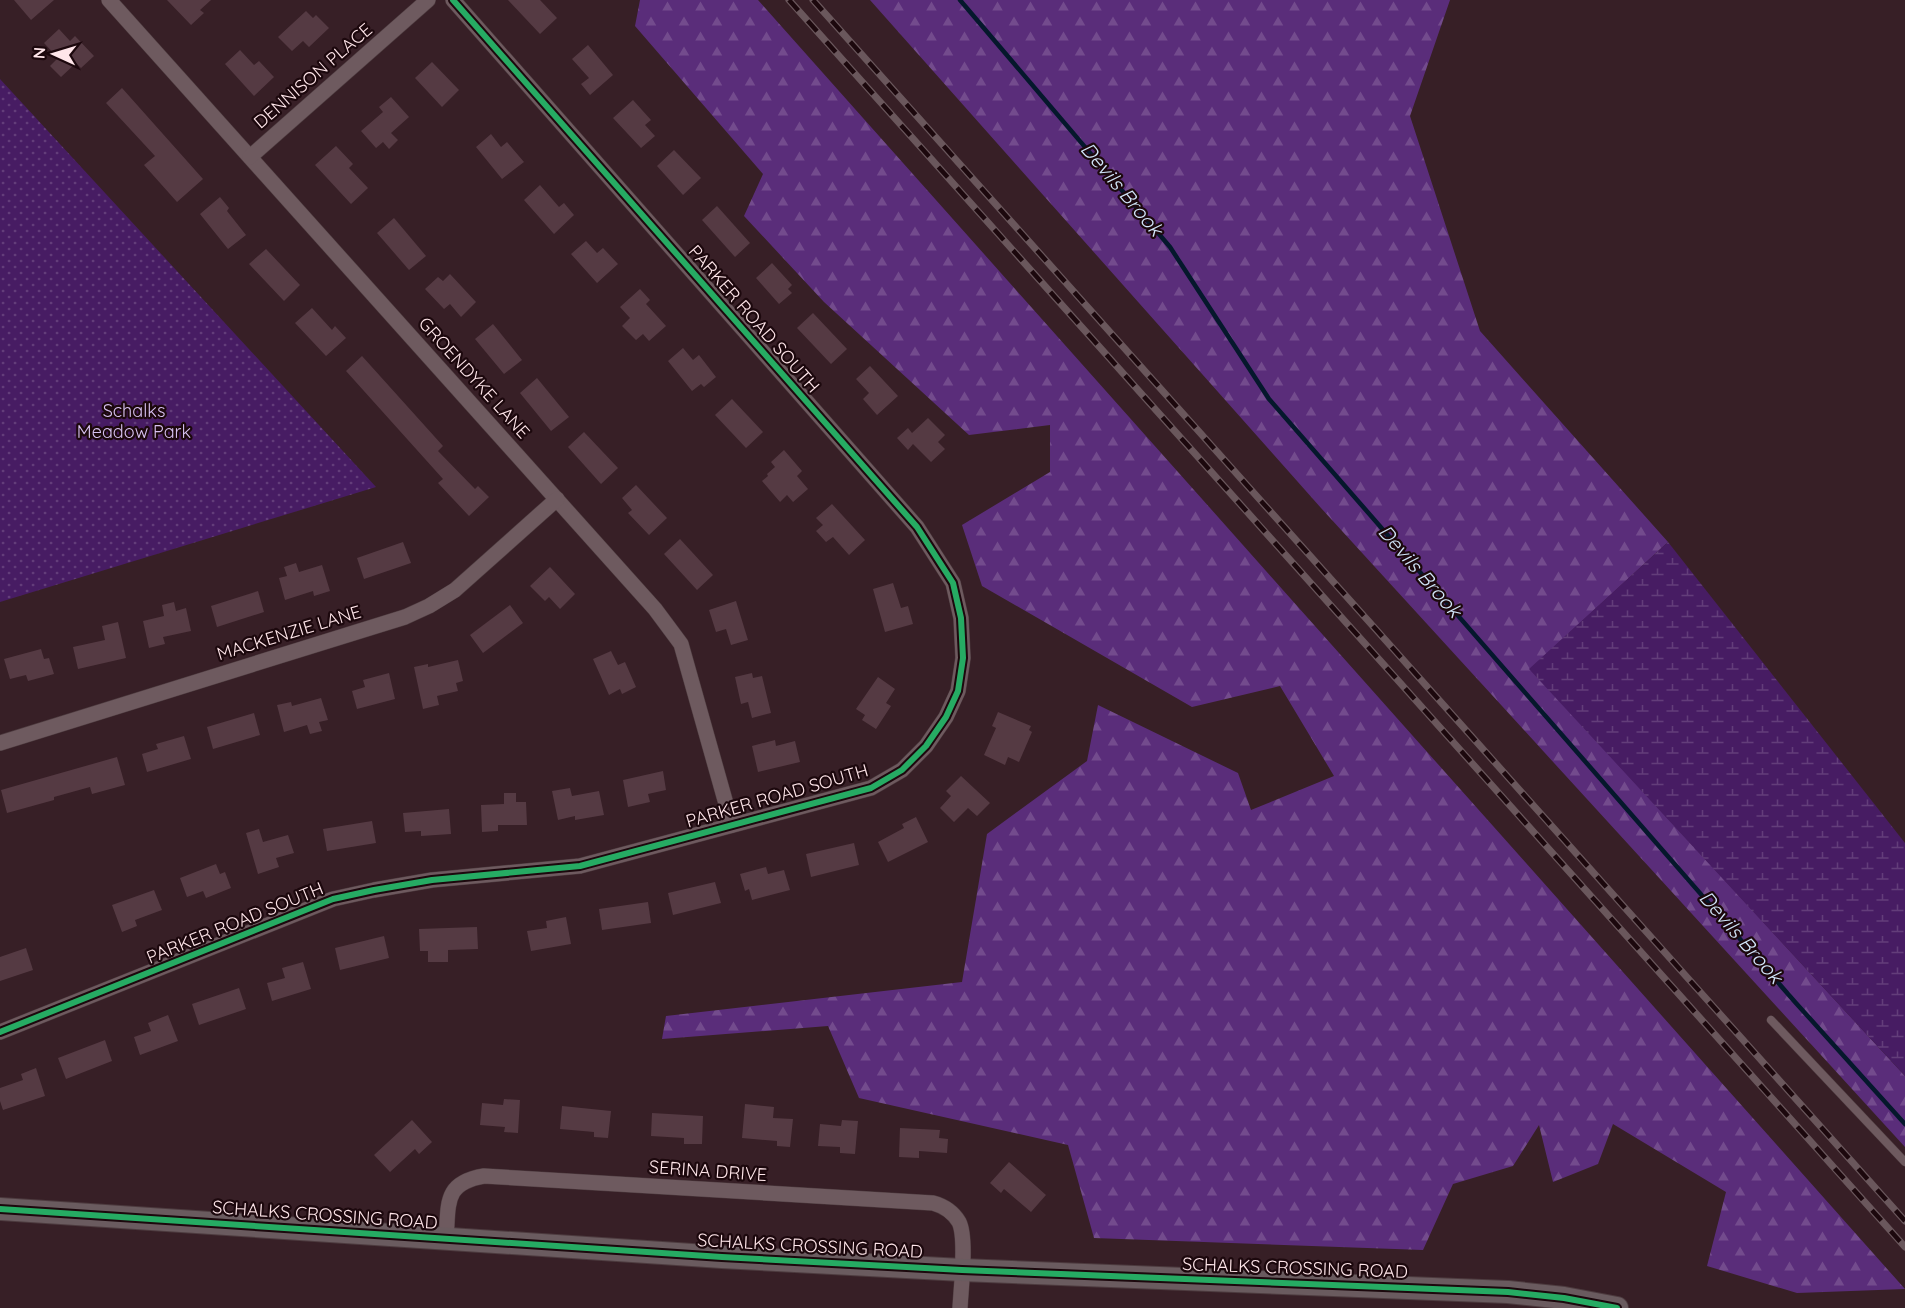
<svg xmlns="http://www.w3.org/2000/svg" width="1905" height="1308" viewBox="0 0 1905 1308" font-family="Quicksand,sans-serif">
<defs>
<pattern id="forest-firs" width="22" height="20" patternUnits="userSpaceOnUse" patternTransform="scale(1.5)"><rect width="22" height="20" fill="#5a2d7a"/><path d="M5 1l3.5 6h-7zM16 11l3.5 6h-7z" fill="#734b8d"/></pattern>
<pattern id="wetland-marsh" width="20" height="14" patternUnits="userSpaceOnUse" patternTransform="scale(1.5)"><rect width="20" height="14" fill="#471c63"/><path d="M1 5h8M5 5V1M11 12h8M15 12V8" fill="none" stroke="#633d7a"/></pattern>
<pattern id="park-dots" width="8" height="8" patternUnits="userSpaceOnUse" patternTransform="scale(1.5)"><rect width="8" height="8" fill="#471c63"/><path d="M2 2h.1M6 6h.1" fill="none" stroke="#633d7a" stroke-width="1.8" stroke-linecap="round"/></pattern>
</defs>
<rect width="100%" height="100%" fill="#371f26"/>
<g fill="url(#forest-firs)">
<path d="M640,0H758L1905,1289L1797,1293L1707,1266L1726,1192L1613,1124L1598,1164L1553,1182L1539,1125L1513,1166L1453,1184L1423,1250L1094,1238L1068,1145L859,1098L828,1026L662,1039L666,1016L962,982L987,834L1087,761L1098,705L1238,773L1251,810L1334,776L1280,686L1192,707L982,586L962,525L1050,472V425L969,435L824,302L744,216L763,174L635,26Z"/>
<path d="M870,0H1450L1410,116L1480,331L1668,542L1530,669L1905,1076V1147L1321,508Z"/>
</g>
<path fill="url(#wetland-marsh)" d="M1668,542L1905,843V1076L1529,669Z"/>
<path fill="url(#park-dots)" d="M0,78V79L376,487L0,602Z"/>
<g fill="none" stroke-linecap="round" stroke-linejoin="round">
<path stroke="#05182c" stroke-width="4.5" d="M960,0L1170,247L1269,399L1795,1002L1905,1124"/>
</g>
<g fill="#553a43">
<path d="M14,0H54L31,20Z"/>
<path d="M167,0H211L200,10L204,13L191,25Z"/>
<path d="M508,0H540L557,18L540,34Z"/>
<path d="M306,11L313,18L316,15L329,28L309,47L303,41L292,51L278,37Z"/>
<path d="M59,29L70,41L75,36L94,56L81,68L76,63L61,77L50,66L58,58L44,43Z"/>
<path d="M588,45L613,75L590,95L581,84L589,78L572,59Z"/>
<path d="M240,50L254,65L259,61L274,77L254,96L225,64Z"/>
<path d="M432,62L459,90L442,107L415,78Z"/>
<path d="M122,88L203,179L177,202L144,165L155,156L106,103Z"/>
<path d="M391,97L409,117L391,133L398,140L389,149L383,142L376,148L361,131L383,112L379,107Z"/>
<path d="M633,100L651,120L645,125L655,136L641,148L613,118Z"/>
<path d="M491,134L501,147L507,142L524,162L502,179L476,147Z"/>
<path d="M336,146L353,164L349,168L368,188L351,204L315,165Z"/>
<path d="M674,150L701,178L683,195L657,166Z"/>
<path d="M540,185L559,207L564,203L574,215L554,234L524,200Z"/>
<path d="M220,197L229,208L227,211L246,235L228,249L200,214Z"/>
<path d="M717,206L750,243L735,257L702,220Z"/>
<path d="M394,218L426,256L409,270L377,233Z"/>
<path d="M586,241L597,253L603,248L618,264L597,283L571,254Z"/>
<path d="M266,249L300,285L284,301L249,264Z"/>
<path d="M772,263L792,285L788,289L792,293L779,304L756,278Z"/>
<path d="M450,274L476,302L461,317L450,304L444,309L425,289L438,277L443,281Z"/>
<path d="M640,289L650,300L646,304L666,326L649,341L643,334L636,340L622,326L630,318L620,307Z"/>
<path d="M312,308L332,330L335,326L346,338L326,356L295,323Z"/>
<path d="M813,313L847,349L831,364L797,328Z"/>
<path d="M493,324L522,360L504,374L475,339Z"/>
<path d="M683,348L693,360L699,355L716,377L704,387L701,384L692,391L668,361Z"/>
<path d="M362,356L443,446L438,451L475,489L478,486L489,497L469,516L438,483L443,479L346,371Z"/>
<path d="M870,366L898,396L877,415L863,399L869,393L856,379Z"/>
<path d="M537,378L569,417L551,431L520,393Z"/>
<path d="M732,399L763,432L746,448L715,415Z"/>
<path d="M928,418L945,435L938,442L945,449L931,462L913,444L908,450L897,438L908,428L912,433Z"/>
<path d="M584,432L618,468L601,484L568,447Z"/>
<path d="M784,450L802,471L797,476L808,489L793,502L787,495L780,502L762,481L768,476L767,474L775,467L771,462Z"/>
<path d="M636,485L667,518L649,535L628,513L632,510L622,498Z"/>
<path d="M832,504L865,540L849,555L833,537L826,542L816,531L823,525L816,518Z"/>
<path d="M680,539L713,575L697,590L664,554Z"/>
<path d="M403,542L411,563L364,579L357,558Z"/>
<path d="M296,563L299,572L322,565L330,591L314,596L313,591L285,600L279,578L287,576L284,567Z"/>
<path d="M550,567L575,594L560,609L549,597L545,601L530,586Z"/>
<path d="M893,583L901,608L908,606L913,624L885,632L873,589Z"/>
<path d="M258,591L264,612L217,627L211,606Z"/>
<path d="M736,601L748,640L731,645L726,629L716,632L709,610Z"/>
<path d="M174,602L176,611L186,608L191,631L163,637L165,644L149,648L143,621L164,616L162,605Z"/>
<path d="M510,605L523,623L483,653L470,635Z"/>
<path d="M118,622L126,658L78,669L73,647L105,640L102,626Z"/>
<path d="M41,649L44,659L49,658L54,674L28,681L26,675L10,679L4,659Z"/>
<path d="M611,651L618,665L625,662L636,687L622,694L620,689L609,695L593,659Z"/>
<path d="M458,660L463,681L456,683L458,691L437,696L439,705L423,709L414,667L428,664V667Z"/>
<path d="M389,673L395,699L357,709L352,691L365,687L363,680Z"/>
<path d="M752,673L753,678L762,676L771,713L752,718L748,702L741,704L735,677Z"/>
<path d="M878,677L895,689L886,703L891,706L876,729L862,720L865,715L856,709Z"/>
<path d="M321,698L328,720L319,722L322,731L310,734L307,725L284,732L277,705L291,702L292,706Z"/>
<path d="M998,712L1031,726L1029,730L1032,732L1019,762L1008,757L1005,765L984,755L996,728L992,726Z"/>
<path d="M254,713L260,735L213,749L207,727Z"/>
<path d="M184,736L191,759L147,772L142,754L158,749L156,744Z"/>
<path d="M775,740L776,746L795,741L800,762L758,772L752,746Z"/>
<path d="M117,757L125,785L92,794L90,787L54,797V800L7,813L1,790Z"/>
<path d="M663,771L666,790L648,794L650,802L628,807L623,780Z"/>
<path d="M961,776L990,803L977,816L968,808L954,822L940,808L951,796L946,791Z"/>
<path d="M570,788L572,796L599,791L604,815L575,820V816L558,820L552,791Z"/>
<path d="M504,793H516V802H526L527,825H498V831L482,832L481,805L504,804Z"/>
<path d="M449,809L451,834L421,836V831L405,832L403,813Z"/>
<path d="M916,817L928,842L888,862L878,842L904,828L902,824Z"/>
<path d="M372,821L376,843L327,851L323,829Z"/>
<path d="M259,829L263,842L288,835L294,853L276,858L279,867L258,874L246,833Z"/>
<path d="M854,843L859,865L811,877L806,854Z"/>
<path d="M216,864L220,874L225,872L231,888L206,898L203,891L187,897L180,878Z"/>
<path d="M766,867L768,874L784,870L790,890L752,900L749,889L745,891L740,874Z"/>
<path d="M715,882L721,903L673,915L668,893Z"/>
<path d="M154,890L162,910L135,920L137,926L122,932L112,905Z"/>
<path d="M648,902L651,923L602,930L599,909Z"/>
<path d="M566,917L571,944L531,951L527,931L547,928L546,921Z"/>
<path d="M477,927L478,949L448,950V962H428V951H420L419,929Z"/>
<path d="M384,936L389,958L340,970L335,948Z"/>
<path d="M26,948L33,970L0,981V957Z"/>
<path d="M303,962L311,989L272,1001L267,983L285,978L282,968Z"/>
<path d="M239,988L246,1009L199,1025L192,1004Z"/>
<path d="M168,1015L178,1041L140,1055L134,1037L151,1031L148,1023Z"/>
<path d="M105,1040L112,1061L66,1079L58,1058Z"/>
<path d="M36,1068L45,1096L3,1110L0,1101V1088L23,1080L21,1074Z"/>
<path d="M504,1099L520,1100L518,1133L504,1132L505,1127L480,1125L482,1103L503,1105Z"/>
<path d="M745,1104L774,1107L773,1118L793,1119L790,1147L777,1146V1141L742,1138Z"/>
<path d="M562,1106L611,1111L608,1138L594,1137V1132L560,1129Z"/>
<path d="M652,1113L703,1116L702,1144H684V1138L651,1136Z"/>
<path d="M412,1120L432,1142L419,1154L415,1149L390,1172L374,1155Z"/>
<path d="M842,1120L858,1121L855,1154L840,1153V1147L818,1146L820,1124L841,1126Z"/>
<path d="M900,1128L940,1130L939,1138L948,1139L947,1153L919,1151V1158L899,1157Z"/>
<path d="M1009,1162L1046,1195L1031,1212L1004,1189L1001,1193L990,1183Z"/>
</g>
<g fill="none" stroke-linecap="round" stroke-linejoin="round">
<defs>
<path id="lane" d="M1771,1020L1905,1162"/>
<g id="street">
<path d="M109,0L655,609L681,644L732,825"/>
<path d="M250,157L428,0"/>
<path d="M0,743L405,617L429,606L455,590L557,499"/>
<path d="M0,1032L333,899L374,890L432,880L580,866L871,788L902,770L926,746L946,717L958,691L963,658L961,618L953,583L917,527L453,0"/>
<path d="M446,1239C449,1204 443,1183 484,1176L933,1203C944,1206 953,1212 959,1222C967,1238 961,1288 960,1308"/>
</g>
<path id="secondary" d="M0,1209L722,1257L962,1270L1508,1292L1564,1298L1617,1308"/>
</defs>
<use href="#lane" stroke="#4d3b3f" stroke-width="9"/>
<use href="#street" stroke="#4d3b3f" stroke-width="16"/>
<use href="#secondary" stroke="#4d3b3f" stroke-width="24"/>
<use href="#lane" stroke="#6e5a5f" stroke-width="8"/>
<use href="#street" stroke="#6e5a5f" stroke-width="15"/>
<use href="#secondary" stroke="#6a5b5f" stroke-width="22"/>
<defs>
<g id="rail">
<path d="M789,0L1905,1247"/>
<path d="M813,0L1905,1221"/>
</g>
</defs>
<use href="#rail" stroke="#6a575c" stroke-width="7"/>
<use href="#rail" stroke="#1c080d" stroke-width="4.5" stroke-dasharray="14" stroke-linecap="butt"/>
<defs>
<g id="cycleway">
<path d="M0,1032L333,899L374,890L432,880L580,866L871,788L902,770L926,746L946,717L958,691L963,658L961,618L953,583L917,527L453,0"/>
<path d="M0,1209L722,1257L962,1270L1508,1292L1564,1298L1617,1308"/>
</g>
</defs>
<use href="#cycleway" stroke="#1c080d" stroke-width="10"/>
<use href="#cycleway" stroke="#26ab63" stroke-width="6"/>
</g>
<g text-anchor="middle" stroke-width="4.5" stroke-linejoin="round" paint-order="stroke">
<g font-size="18" fill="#ffe6ea" stroke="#1c080d">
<text transform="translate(313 76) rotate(-41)" y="6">DENNISON PLACE</text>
<text transform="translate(754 319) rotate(49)" y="6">PARKER ROAD SOUTH</text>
<text transform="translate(474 378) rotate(48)" y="6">GROENDYKE LANE</text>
<text transform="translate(289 633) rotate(-17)" y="6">MACKENZIE LANE</text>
<text transform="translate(777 796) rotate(-16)" y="6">PARKER ROAD SOUTH</text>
<text transform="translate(235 923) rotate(-22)" y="6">PARKER ROAD SOUTH</text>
<text transform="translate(708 1171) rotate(4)" y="6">SERINA DRIVE</text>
<text transform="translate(325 1215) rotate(4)" y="6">SCHALKS CROSSING ROAD</text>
<text transform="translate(810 1246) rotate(3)" y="6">SCHALKS CROSSING ROAD</text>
<text transform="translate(1295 1268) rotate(2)" y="6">SCHALKS CROSSING ROAD</text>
</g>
<g font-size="18" fill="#d8c2f2" stroke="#1c080d">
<text x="134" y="417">Schalks<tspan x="134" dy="21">Meadow Park</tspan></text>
</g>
<g font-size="20" font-style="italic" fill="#d2e7fb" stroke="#1c080d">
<text transform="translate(1122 189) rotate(50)" y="7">Devils Brook</text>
<text transform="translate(1420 571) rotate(49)" y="7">Devils Brook</text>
<text transform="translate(1741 937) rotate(49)" y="7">Devils Brook</text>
</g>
</g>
<g transform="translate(54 54) rotate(274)" stroke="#1c080d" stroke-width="4.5" paint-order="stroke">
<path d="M0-4.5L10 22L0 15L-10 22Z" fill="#ffe6ea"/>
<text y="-9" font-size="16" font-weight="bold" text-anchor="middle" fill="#ffe6ea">N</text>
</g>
</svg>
